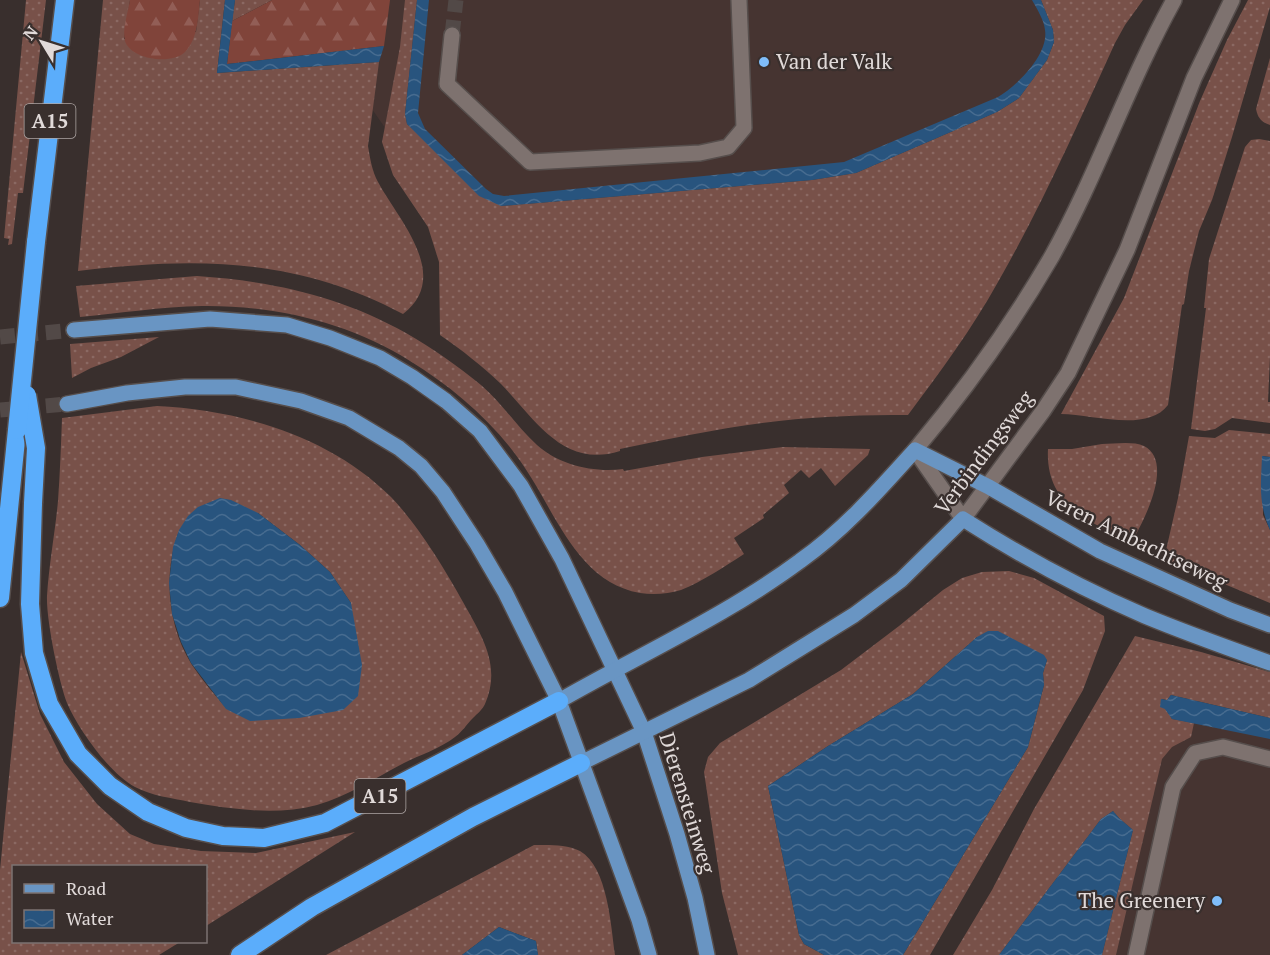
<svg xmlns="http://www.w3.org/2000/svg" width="1270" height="955" viewBox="0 0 1270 955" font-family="'PT Serif',serif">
<defs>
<pattern id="grass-dots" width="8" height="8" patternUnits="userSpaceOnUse" patternTransform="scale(1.5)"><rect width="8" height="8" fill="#785149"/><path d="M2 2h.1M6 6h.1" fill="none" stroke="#8b6963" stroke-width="1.8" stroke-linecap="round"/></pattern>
<pattern id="forest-firs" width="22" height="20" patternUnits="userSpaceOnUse" patternTransform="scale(1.5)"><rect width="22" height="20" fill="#80443a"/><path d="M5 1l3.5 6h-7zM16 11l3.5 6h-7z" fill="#925e56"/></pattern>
<pattern id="water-waves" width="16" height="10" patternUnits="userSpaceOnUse" patternTransform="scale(1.5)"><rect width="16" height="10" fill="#28547e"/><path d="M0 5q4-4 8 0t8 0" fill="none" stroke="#476c90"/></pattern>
</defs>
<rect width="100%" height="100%" fill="#392f2d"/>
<g fill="#463431">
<path d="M374,0H1054L1049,83L947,156L557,247L431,194L365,99Z"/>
<path d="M1145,714L1270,717V955H991Z"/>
</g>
<g fill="url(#grass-dots)" fill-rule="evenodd">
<path d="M26,0H46L23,193H18L12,244L8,245L9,239L4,238Z"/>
<path d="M103,0H130L124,39L196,32L200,0H225L217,73L379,62L368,146C370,158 372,171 378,182C397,218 453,276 403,314C296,257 195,257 78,271Z"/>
<path d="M235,0H272L232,21Z"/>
<path d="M405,0H417L405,114L407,124L501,206L812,180L856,173L997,112L1019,98L1047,60L1054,42L1053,30L1041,0H1143L1125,25L1115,43C1078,124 1042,205 998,282C972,329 940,372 908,415C865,415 822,416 779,421C726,427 673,438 620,449V451C563,469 535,419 501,384C482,366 462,350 440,335L439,262L428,227L393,175L382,142L400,47Z"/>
<path d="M1248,0H1270V7L1232,137L1212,200L1199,231L1189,271L1184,304L1182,305L1168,405C1147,433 1092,414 1061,414L1124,298L1200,101L1227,40Z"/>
<path d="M1270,58V125C1261,122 1258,118 1256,109Z"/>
<path d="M1259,139L1270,141V356L1268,402H1270V423L1232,418L1215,429L1205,431L1191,429L1206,308H1204L1209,259L1245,147L1251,140Z"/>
<path d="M197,276C271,281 341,296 406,333C432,348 458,366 481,385C502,403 517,427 537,445C559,465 594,473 623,469L624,471L702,457L783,447L870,449L868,455L835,486L821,468L809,478L801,470L784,485L789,493L763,515L764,518L734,538L744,554C724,567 703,581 681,590C668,594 653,595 640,593C578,582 556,514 525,468C496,424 454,388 410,361C349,322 273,305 202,306C161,307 120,313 80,317L76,286Z"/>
<path d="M159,337L121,357L91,368L72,378L70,344Z"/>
<path d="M157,406C240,410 330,436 391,497C417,524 445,569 463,602C481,635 502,665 485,704C483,709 477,714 473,718C467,724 462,732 455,737C441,748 420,755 404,763C375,778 348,796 317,805C275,816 232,809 190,802C172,798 152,796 135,787C110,774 78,729 67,703C59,682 46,619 47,596C49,564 55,533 58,501C60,473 61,445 62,418ZM258,513L300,545L330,572L351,603L226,708C214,694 202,680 192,665C167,626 163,572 179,531Z"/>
<path d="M1229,430L1270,434V457L1263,456V515L1270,530V603L1164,559L1178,498L1189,436L1215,438Z"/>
<path d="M1102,444C1114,444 1133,441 1144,446C1175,462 1143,523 1131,543C1089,521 1045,505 1048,449H1072Z"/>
<path d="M1009,571L1034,578L1104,616L1105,631L1083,690L930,955H903L1028,747L1044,685L1043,673L1047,660L977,637L913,694L828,746L768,786L799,935L804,944L824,955H738L722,893L704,772L708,757L720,743L841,670L899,626L943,590L962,578L982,572Z"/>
<path d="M1135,636L1201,652L1270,672V718L1171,695L1167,700L1162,699L1165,708L1172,719L1194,723L1191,737L1172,747L1162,759L1116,955H1102L1133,830L1119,818L1113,811L1101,819L999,955H953L992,890L1034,809Z"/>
<path d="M21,652L40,714L64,762L97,804L130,834L154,844L201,851L256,853L355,832L206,926V866H14V942H180L159,955H0V870Z"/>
<path d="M534,845C549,845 566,844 580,851C608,867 611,927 615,955H538L536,941L499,927L462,955H326Z"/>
</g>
<g fill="url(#forest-firs)">
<path d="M130,0H200C198,17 198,39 185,52C172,65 131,60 125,41C122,30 128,12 130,0Z"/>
<path d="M272,0H390L384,46L227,64L232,21Z"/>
</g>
<g fill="url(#water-waves)">
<path d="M225,0H235L227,64L384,46L379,62L217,73Z"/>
<path d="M417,0H429L418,113L425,129L486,189L493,194L504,196L844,162L998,97C1017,86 1049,54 1045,30C1044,20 1037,9 1032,0H1041L1053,30L1054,42L1047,60L1019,98L997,112L856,173L812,180L501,206L479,196L407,124L405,114Z"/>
<path d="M1262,456L1270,457V530C1258,503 1261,484 1262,456Z"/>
<path d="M220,498L231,500L258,513L300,545L330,572L351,603L362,665L358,696L343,710L299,718L250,721L226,709L191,663L181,642L172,614L169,583L173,547L179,530L188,516L198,507Z"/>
<path d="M988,631H998L1044,655L1047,660L1043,673L1044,685L1028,747L903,955H824L804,944L799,935L768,786L828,746L913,694L977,637Z"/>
<path d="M1171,695L1270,718V739L1172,719L1165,709L1160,707L1161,699L1167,700Z"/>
<path d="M1113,811L1119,818L1133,830L1102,955H999L1101,819Z"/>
<path d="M499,927L536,941L538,955H462Z"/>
</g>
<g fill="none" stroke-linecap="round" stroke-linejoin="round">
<path stroke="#524947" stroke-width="15" stroke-dasharray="15 8" stroke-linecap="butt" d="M452,35L456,0"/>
<g stroke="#524947" stroke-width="15" stroke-dasharray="15 8" stroke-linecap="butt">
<path d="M0,337L74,330"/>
<path d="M0,410L67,404"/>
</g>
<defs>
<g id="minor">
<path d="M1174,0C1128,83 1098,173 1052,256C1012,325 966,389 915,450L963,519L1043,411L1068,373L1127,250L1194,78L1232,0"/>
<path d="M452,35L447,84L530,162L700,153L728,147L744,128L739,0"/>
<path d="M1136,955L1173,787L1195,753L1223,747L1270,759"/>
</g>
<g id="major">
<path d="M74,330L210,319L287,325L330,338L380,358L412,377L446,401L480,431L521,486L562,559L644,732L677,834L695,898L707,955"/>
<path d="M67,404L127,393L185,387H236L301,401L349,418L399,448L421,466L443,492L477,544L505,592L559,701L639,920L649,955"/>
<path d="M559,701C639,655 726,616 800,561C844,530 879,490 915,450L989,487L1100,551L1230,610L1270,625"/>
<path d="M581,763L749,680L854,615L901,580L963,519C1021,556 1082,589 1145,616C1186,633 1228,648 1270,663"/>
</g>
<g id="highway">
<path d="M36,242L65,0"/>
<path d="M33,503L30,604L34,653L49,704L78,754L110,786L148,812L186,828L223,836L264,838L325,823L559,701"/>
<path d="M0,598L17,430"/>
<path d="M240,955L312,907L473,817L581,763"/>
</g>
</defs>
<use href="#minor" stroke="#564e4c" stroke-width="18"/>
<use href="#major" stroke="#564e4c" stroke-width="18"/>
<use href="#highway" stroke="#564e4c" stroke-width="21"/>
<use href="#minor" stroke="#7e726f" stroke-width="15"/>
<use href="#major" stroke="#6995c3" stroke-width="15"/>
<use href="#highway" stroke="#5badfb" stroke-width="18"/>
<defs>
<g id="highway-bridge">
<path d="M27,395L36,448L33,503"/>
<path d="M17,430L36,242"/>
</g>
</defs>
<use href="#highway-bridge" stroke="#564e4c" stroke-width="21" stroke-linecap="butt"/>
<use href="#highway-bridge" stroke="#5badfb" stroke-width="18"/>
</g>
<g fill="#7fbdfa" stroke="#392f2d" stroke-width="2">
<circle cx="764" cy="62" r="6"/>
<circle cx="1217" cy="901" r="6"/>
</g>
<g text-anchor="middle" stroke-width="4.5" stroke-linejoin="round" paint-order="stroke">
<g fill="#392f2d" stroke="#afa7a5" stroke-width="1.5">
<rect x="24.5" y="104" width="51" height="34" rx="4.5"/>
<rect x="354.5" y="779" width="51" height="34" rx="4.5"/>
</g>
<g font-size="20" font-weight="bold" fill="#e1dad9">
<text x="50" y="128">A15</text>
<text x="380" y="803">A15</text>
</g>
<g font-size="21" fill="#e1dad9" stroke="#392f2d" text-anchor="start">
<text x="776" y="69">Van der Valk</text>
<text x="1205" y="908" text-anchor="end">The Greenery</text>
</g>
<g font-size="21" fill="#e1dad9" stroke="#392f2d">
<text transform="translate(984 453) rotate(-53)" y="7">Verbindingsweg</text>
<text transform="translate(1136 540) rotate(26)" y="7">Veren Ambachtseweg</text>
<text transform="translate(687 803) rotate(73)" y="7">Dierensteinweg</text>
</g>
</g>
<rect x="12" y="865" width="195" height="78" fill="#392f2d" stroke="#7c7372" stroke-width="1.5"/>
<rect x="24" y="884" width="30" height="9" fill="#6995c3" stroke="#7c7372" stroke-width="1.5"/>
<text x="66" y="895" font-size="18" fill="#e1dad9">Road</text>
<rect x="24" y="910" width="30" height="18" fill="url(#water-waves)" stroke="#7c7372" stroke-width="1.5"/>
<text x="66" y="925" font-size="18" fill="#e1dad9">Water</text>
<g transform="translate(42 42) rotate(308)" stroke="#392f2d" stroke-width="4.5" paint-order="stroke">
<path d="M0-4.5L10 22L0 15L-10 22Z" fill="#e1dad9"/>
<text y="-9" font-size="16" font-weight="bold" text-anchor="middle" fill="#e1dad9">N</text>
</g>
</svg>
